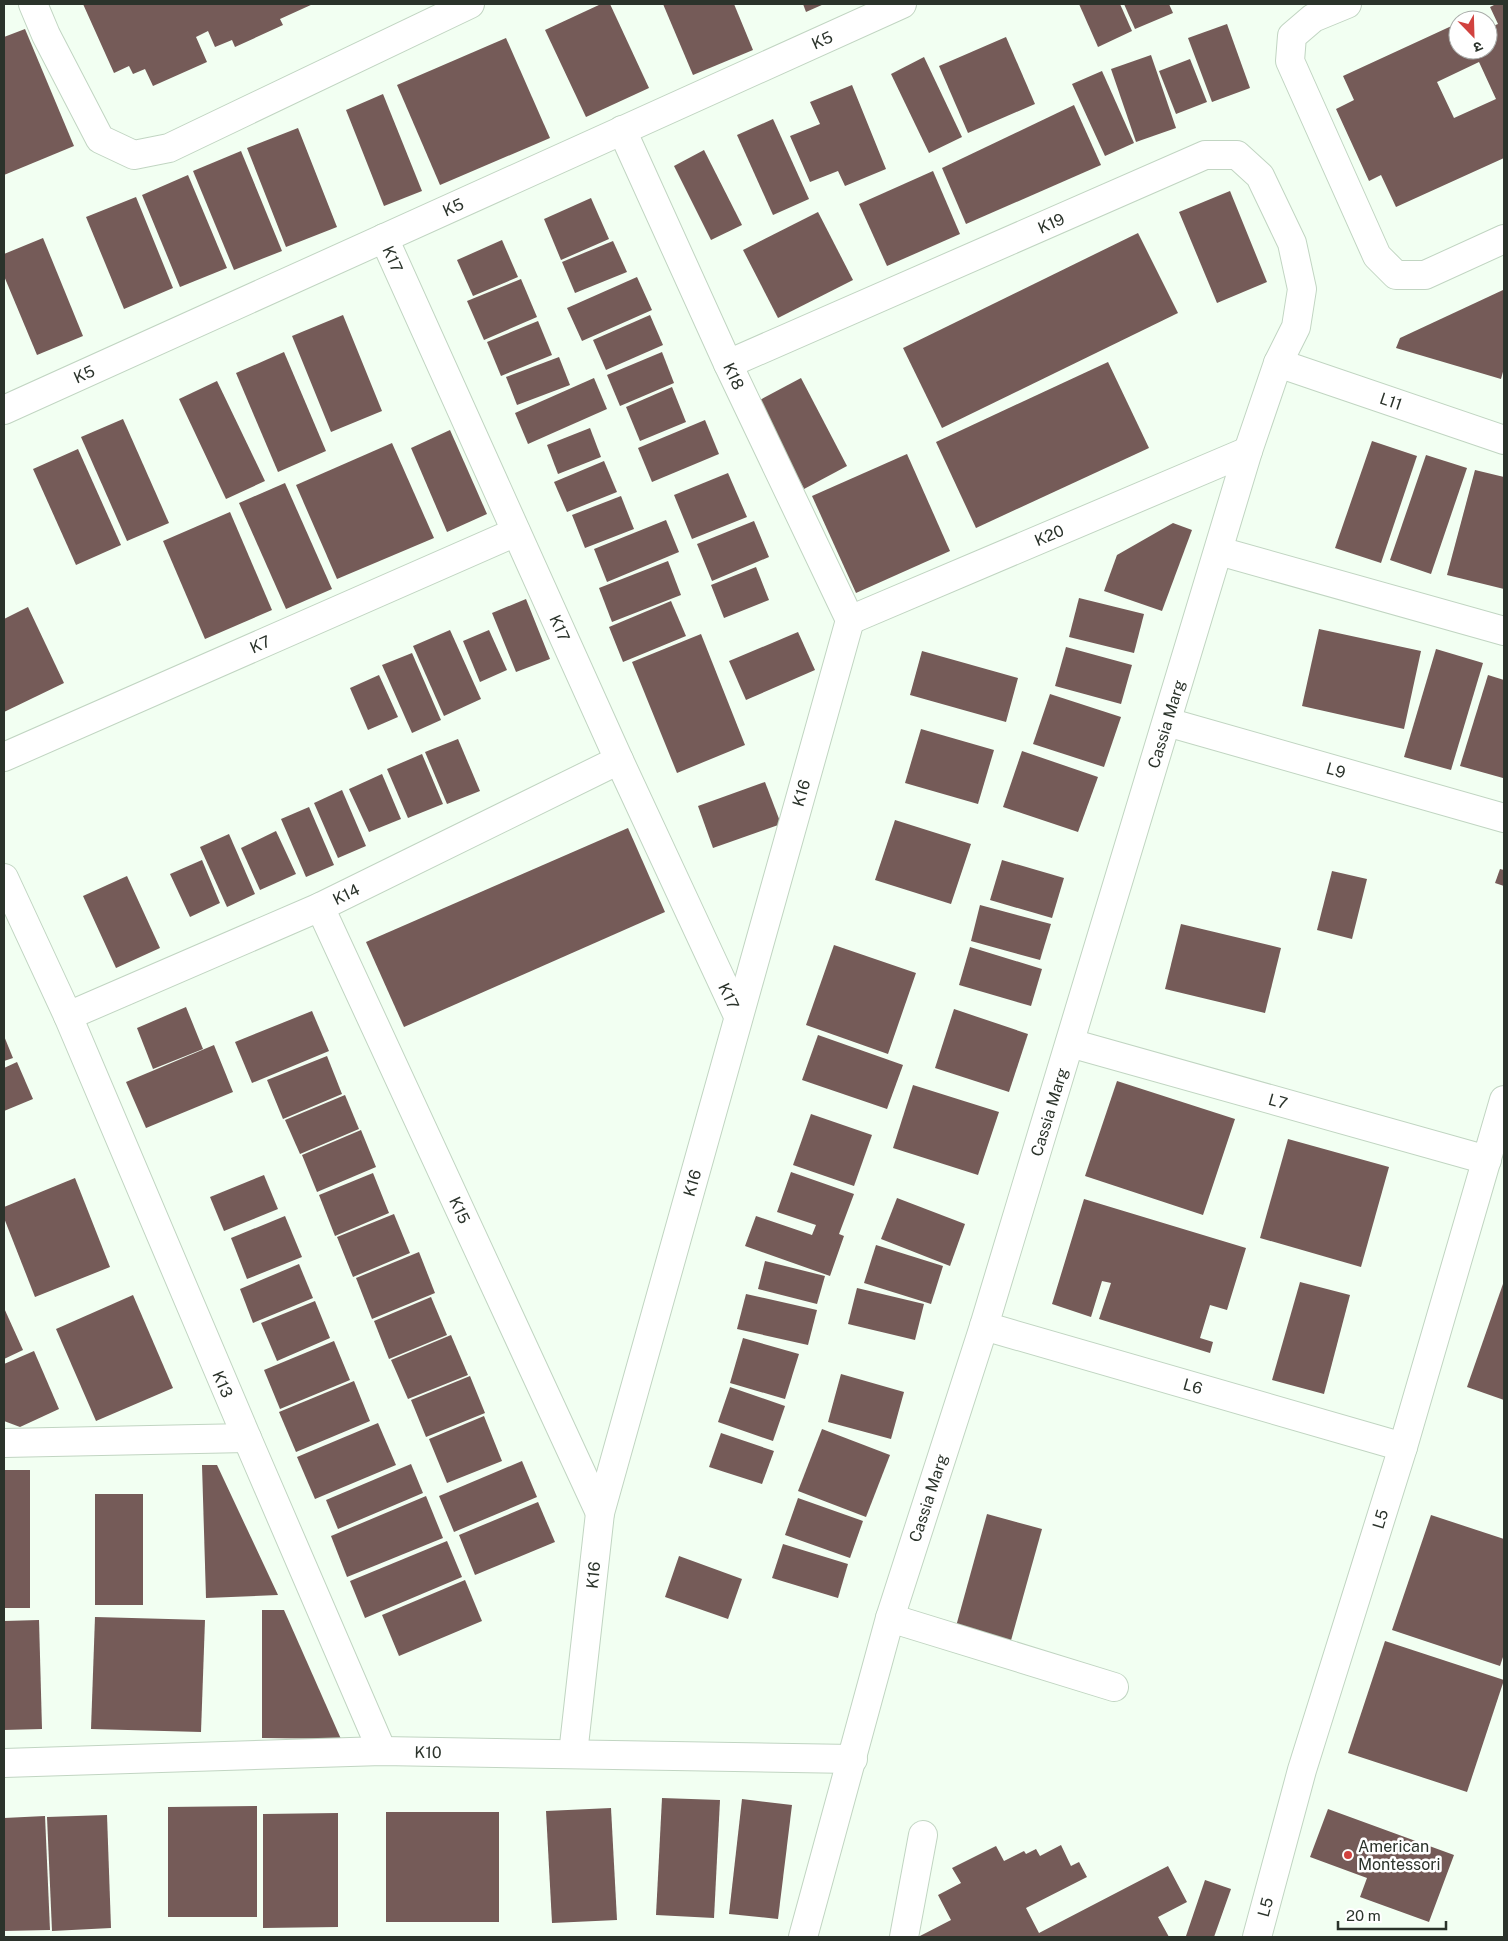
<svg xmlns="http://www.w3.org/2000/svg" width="1508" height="1941" viewBox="0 0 1508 1941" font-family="'Public Sans','Noto Sans Devanagari',sans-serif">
<rect width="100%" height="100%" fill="#f2fff2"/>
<g fill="#755b58" fill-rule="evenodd">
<path d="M83,4H313L280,19L283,25L235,47L232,40L215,47L208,31L196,37L207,62L153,86L145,69L133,74L129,66L114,73Z"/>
<path d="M601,4H610L649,88L586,117L545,30Z"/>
<path d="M663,4H734L753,50L693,75Z"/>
<path d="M803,4H824L806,12Z"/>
<path d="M1079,4H1120L1132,31L1098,47Z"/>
<path d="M1124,4H1169L1173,13L1135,29Z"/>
<path d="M1496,4H1504V158L1396,207L1381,175L1369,181L1336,109L1354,100L1343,76L1458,23V50H1488V28L1498,24L1490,7ZM1479,62L1496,99L1454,118L1437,82Z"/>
<path d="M1477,14L1480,20H1464Z"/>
<path d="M1227,24L1250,88L1212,102L1188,38Z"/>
<path d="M25,29L74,146L4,175V37Z"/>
<path d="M1006,37L1035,104L968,133L939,66Z"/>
<path d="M506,38L550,138L440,185L397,85Z"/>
<path d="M1151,55L1176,128L1136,142L1111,69Z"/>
<path d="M924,57L962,137L929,153L891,74Z"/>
<path d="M1190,59L1207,102L1176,114L1159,71Z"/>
<path d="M1102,71L1134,143L1105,156L1072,84Z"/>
<path d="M852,85L886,169L845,186L838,171L810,182L790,136L820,124L810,102Z"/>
<path d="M383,94L422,191L384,206L346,110Z"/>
<path d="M1074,105L1101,165L966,224L942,168Z"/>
<path d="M773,119L809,199L773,215L737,135Z"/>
<path d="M298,128L337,227L286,247L247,148Z"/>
<path d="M704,150L742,225L711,240L674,166Z"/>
<path d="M241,151L282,251L234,270L193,171Z"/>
<path d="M933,171L960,234L887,266L859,204Z"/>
<path d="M188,175L227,268L180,287L142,195Z"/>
<path d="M1230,191L1267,282L1217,303L1179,212Z"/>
<path d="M136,197L173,288L124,309L86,217Z"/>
<path d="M591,198L609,239L561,260L544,219Z"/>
<path d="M818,212L853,280L778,318L743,250Z"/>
<path d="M1138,233L1178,313L942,428L903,348Z"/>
<path d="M43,238L83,336L37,355L4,276V254Z"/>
<path d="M502,240L518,277L473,296L457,260Z"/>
<path d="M613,241L627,272L575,293L562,262Z"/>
<path d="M637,277L652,310L582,341L567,308Z"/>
<path d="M521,279L537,317L484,340L467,301Z"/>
<path d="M1503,290L1504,368L1501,379L1396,348L1400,338Z"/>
<path d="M343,315L382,411L331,432L292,336Z"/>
<path d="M650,315L663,345L606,370L593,340Z"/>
<path d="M538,321L552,355L501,376L487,342Z"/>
<path d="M284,352L326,451L278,472L236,373Z"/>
<path d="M662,352L674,383L620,406L607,375Z"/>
<path d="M559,357L570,385L517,405L506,377Z"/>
<path d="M1108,362L1149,448L976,528L936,442Z"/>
<path d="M594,378L607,409L528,444L515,413Z"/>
<path d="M801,378L847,466L804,489L758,401Z"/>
<path d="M217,381L265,481L226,499L179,399Z"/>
<path d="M672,387L686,422L640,441L626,407Z"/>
<path d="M123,419L169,523L127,541L81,437Z"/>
<path d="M705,420L719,454L652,482L638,448Z"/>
<path d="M590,428L601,457L558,474L547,445Z"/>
<path d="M450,430L487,514L447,532L411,448Z"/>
<path d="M1372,441L1417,456L1381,563L1335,548Z"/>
<path d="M392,443L434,538L337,579L296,485Z"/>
<path d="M78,449L121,545L76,565L33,469Z"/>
<path d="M907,454L950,551L856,593L812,496Z"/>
<path d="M1426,455L1467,468L1431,574L1390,560Z"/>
<path d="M604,461L617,492L567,512L554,482Z"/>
<path d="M1475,470L1504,477V589L1447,575Z"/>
<path d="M728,473L747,517L692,539L674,495Z"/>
<path d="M285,483L332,589L286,609L239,503Z"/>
<path d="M621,496L634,529L585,548L572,515Z"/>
<path d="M230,512L272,610L205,639L163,541Z"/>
<path d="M666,520L679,552L607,582L594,549Z"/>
<path d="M754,521L769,557L712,581L697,544Z"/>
<path d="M1173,523L1192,530L1162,611L1104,591L1117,555Z"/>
<path d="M668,561L681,595L612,622L599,588Z"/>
<path d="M756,567L769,600L724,618L711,585Z"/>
<path d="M1079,598L1144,614L1134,653L1069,637Z"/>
<path d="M526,599L550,659L516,672L492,613Z"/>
<path d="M671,601L686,636L623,662L609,627Z"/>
<path d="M28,607L64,683L4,712V619Z"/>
<path d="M1319,629L1421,651L1404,729L1302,706Z"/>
<path d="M450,630L481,699L444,716L413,646Z"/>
<path d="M489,630L507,670L480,682L463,641Z"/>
<path d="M798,632L815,670L746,700L729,661Z"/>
<path d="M701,634L745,745L677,773L632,662Z"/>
<path d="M1066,647L1132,665L1121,704L1055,686Z"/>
<path d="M1436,649L1483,663L1451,770L1404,757Z"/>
<path d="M922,651L1018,678L1006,722L910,695Z"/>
<path d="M412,653L441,720L412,733L382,665Z"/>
<path d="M379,675L398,717L368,730L350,688Z"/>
<path d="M1488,675L1504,680V773L1503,778L1460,766Z"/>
<path d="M1050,694L1121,717L1104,767L1033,744Z"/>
<path d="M921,729L994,750L978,804L905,783Z"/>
<path d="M458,739L480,791L447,804L425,752Z"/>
<path d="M1022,751L1098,777L1078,832L1003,807Z"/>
<path d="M422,754L443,804L408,818L387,769Z"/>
<path d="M382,774L401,819L369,832L349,789Z"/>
<path d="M765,782L781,824L713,848L698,806Z"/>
<path d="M342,790L366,846L338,858L314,803Z"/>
<path d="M309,807L334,865L306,877L281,819Z"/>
<path d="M895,820L971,844L951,904L875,880Z"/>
<path d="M628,828L665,912L404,1027L366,942Z"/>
<path d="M276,831L296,874L260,890L241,848Z"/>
<path d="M229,834L255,894L227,907L200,847Z"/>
<path d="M202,860L220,903L190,917L170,874Z"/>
<path d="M1002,860L1064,878L1052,918L990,900Z"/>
<path d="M1500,869L1504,870V886L1495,883Z"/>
<path d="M1332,871L1367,879L1352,939L1317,930Z"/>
<path d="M127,876L160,948L116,968L83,896Z"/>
<path d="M980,905L1051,924L1040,960L971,941Z"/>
<path d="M1181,924L1281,948L1265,1013L1165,989Z"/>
<path d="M834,945L916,973L888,1054L806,1025Z"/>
<path d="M970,947L1042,969L1031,1006L959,985Z"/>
<path d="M186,1007L203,1049L153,1069L137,1028Z"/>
<path d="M954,1009L1028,1034L1009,1092L935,1068Z"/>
<path d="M312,1011L329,1051L252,1083L235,1042Z"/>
<path d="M818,1035L903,1065L887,1109L802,1080Z"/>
<path d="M4,1036L13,1058L4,1061Z"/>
<path d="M214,1045L233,1092L146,1128L126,1082Z"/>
<path d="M327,1056L342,1094L283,1119L267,1080Z"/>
<path d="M17,1062L33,1099L4,1111V1068Z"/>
<path d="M1117,1081L1235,1119L1203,1215L1085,1176Z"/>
<path d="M913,1085L999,1112L978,1175L893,1148Z"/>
<path d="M345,1095L359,1129L300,1154L285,1120Z"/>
<path d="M811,1114L872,1135L854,1186L793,1165Z"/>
<path d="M361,1130L376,1167L317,1192L302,1155Z"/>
<path d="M1288,1139L1389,1167L1361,1267L1260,1238Z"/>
<path d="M791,1172L854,1194L839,1234L844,1236L830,1276L745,1246L756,1216L812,1235L816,1225L777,1212Z"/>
<path d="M373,1173L389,1213L335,1236L319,1195Z"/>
<path d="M264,1175L278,1209L224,1231L210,1197Z"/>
<path d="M75,1178L110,1267L35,1297L4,1218V1207Z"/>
<path d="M897,1198L965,1224L950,1266L881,1239Z"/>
<path d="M1084,1199L1246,1248L1227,1310L1210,1305L1200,1338L1213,1342L1210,1353L1099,1319L1111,1283L1102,1281L1091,1317L1052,1304Z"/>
<path d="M394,1214L410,1253L353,1277L337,1237Z"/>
<path d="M285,1216L302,1257L247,1279L231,1238Z"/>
<path d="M876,1245L943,1266L931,1304L864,1283Z"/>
<path d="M419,1252L435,1293L372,1319L356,1278Z"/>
<path d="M765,1261L825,1276L817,1304L758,1289Z"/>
<path d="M299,1264L313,1298L253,1323L240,1289Z"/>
<path d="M1504,1281V1400L1467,1387Z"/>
<path d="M1300,1282L1350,1295L1324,1394L1272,1380Z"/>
<path d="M857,1288L924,1304L915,1340L848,1324Z"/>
<path d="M746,1294L817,1310L808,1345L737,1329Z"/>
<path d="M133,1295L173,1388L96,1421L56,1329Z"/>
<path d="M431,1297L447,1335L389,1359L374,1321Z"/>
<path d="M315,1301L330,1338L277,1361L261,1323Z"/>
<path d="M4,1308L23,1350L4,1359Z"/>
<path d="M451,1335L468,1375L408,1399L391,1360Z"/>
<path d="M743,1338L799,1354L785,1399L730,1383Z"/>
<path d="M334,1341L350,1380L280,1409L264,1370Z"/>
<path d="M34,1351L59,1409L20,1427L4,1421V1364Z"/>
<path d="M841,1374L904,1392L891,1439L828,1422Z"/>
<path d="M470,1376L485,1413L426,1437L411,1400Z"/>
<path d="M354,1381L370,1421L296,1452L279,1412Z"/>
<path d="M730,1387L785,1406L773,1441L718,1422Z"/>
<path d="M484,1416L502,1461L447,1483L429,1439Z"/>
<path d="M378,1423L396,1465L315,1499L297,1457Z"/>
<path d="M822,1429L890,1455L866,1517L798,1491Z"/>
<path d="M721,1433L774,1451L762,1484L709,1467Z"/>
<path d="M522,1461L537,1497L454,1532L439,1496Z"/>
<path d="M411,1464L423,1493L338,1529L326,1500Z"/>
<path d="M202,1465H217L278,1595L206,1598Z"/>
<rect x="4" y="1470" width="26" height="138"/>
<rect x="95" y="1494" width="48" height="111"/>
<path d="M426,1496L443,1538L347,1577L331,1536Z"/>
<path d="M798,1498L863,1521L850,1558L785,1535Z"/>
<path d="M538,1502L555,1542L475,1575L459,1535Z"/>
<path d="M987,1514L1042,1529L1010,1644L955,1630Z"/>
<path d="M1431,1515L1504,1539V1654L1500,1666L1392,1630Z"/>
<path d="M447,1541L462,1577L365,1618L350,1581Z"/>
<path d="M783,1544L848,1564L838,1598L772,1578Z"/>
<path d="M679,1556L742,1579L728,1619L665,1597Z"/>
<path d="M465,1580L482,1621L399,1656L382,1615Z"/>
<path d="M262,1610H284L341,1739L262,1738Z"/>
<path d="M95,1617L205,1620L201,1732L91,1729Z"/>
<path d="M39,1620L42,1729L4,1730V1621Z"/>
<path d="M1385,1641L1504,1680L1467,1792L1348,1753Z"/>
<path d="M662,1798L720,1800L714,1918L656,1915Z"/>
<path d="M742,1799L792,1805L778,1919L729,1914Z"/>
<path d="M257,1806V1917H168V1807Z"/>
<path d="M611,1808L617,1920L552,1923L546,1811Z"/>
<path d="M1328,1809L1454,1855L1429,1922L1360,1897L1367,1878L1310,1857Z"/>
<rect x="386" y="1812" width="113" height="110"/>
<path d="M338,1813V1927L263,1928V1814Z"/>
<path d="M107,1815L111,1928L52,1931L47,1817Z"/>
<path d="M45,1816L50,1930L4,1931V1818Z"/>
<path d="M1061,1845L1071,1866L1079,1862L1087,1877L1026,1908L1039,1933L1168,1866L1187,1902L1158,1917L1169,1937H918L951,1920L938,1895L961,1883L952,1868L996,1846L1004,1861L1024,1851L1026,1854L1036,1849L1040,1856Z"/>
<path d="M1205,1880L1231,1889L1214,1937H1189L1186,1936Z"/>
</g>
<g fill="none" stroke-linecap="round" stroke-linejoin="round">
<defs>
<g id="minor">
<path d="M33,4L46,35L100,139L134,155L169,148L470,4"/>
<path d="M1347,4L1313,18L1292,36L1290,61L1377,256L1396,275H1425L1504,239"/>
<path d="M622,130L728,364L850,620"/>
<path d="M384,238L619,760L738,1016"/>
<path d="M1278,363L1504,440"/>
<path d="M728,364L1205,155H1237L1260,176L1292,243L1302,289L1296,327L1278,363L1248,451L984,1326L890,1618L803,1937"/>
<path d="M4,410L902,4"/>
<path d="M1219,551L1504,631"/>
<path d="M850,620L1248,451"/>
<path d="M1167,722L1504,818"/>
<path d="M4,757L516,532"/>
<path d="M4,878L68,1016L247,1438L382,1751"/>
<path d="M320,907L600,1513"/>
<path d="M68,1016L320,907L619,760"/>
<path d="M1070,1043L1487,1160"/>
<path d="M984,1326L1403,1447"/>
<path d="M4,1443L247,1438"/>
<path d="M890,1618L1114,1687"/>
<path d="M573,1754L600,1513L850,620"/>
<path d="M4,1763L382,1751L853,1759"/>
<path d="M904,1937L923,1835"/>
<path d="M1257,1937L1302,1770L1403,1447L1504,1100"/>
</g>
</defs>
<use href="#minor" stroke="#c1d5c2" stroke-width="30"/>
<use href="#minor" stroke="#fff" stroke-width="28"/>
</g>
<circle fill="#d1423f" stroke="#fff" stroke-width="2" cx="1348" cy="1855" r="5"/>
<g text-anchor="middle" stroke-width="5" stroke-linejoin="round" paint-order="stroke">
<g font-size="16" fill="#2b332b" stroke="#fff">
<text transform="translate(822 40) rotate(-24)" y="6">K5</text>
<text transform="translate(453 207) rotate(-24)" y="6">K5</text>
<text transform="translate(1051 223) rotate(-24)" y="6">K19</text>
<text transform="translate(393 259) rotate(66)" y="6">K17</text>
<text transform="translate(84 374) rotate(-24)" y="6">K5</text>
<text transform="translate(734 376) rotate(65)" y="6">K18</text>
<text transform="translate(1391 401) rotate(19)" y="6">L11</text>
<text transform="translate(1049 535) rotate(-23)" y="6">K20</text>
<text transform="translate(560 628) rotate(66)" y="6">K17</text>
<text transform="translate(260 644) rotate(-24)" y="6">K7</text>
<text transform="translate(1166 724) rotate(-73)" y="6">Cassia Marg</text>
<text transform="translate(1336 770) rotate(16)" y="6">L9</text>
<text transform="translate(801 793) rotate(-74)" y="6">K16</text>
<text transform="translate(346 894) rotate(-26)" y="6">K14</text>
<text transform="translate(729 996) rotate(65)" y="6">K17</text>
<text transform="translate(1278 1101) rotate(16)" y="6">L7</text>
<text transform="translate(1049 1112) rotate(-73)" y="6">Cassia Marg</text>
<text transform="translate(692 1183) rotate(-74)" y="6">K16</text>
<text transform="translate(460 1210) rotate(65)" y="6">K15</text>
<text transform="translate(223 1384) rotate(67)" y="6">K13</text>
<text transform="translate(1193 1386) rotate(16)" y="6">L6</text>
<text transform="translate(928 1498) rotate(-72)" y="6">Cassia Marg</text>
<text transform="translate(1380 1519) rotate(-73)" y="6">L5</text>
<text transform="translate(593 1575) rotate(-84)" y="6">K16</text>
<text transform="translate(428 1752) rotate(1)" y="6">K10</text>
<text transform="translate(1265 1907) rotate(-75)" y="6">L5</text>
</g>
<g font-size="16" fill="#2b332b" stroke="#fff" text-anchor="start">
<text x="1358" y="1852">American<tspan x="1358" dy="18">Montessori</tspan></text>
</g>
</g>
<rect width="1508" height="1941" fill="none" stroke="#2b332b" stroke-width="10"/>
<g transform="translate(1473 35) rotate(157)"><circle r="24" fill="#ffffff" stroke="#aaadaa"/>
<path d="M0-4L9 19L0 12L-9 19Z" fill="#d1423f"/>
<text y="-8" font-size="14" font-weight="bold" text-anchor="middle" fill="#2b332b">उ</text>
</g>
<path d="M1338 1921v8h108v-8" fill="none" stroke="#2b332b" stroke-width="2.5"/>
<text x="1346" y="1921" font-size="15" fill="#2b332b" stroke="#ffffff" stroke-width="4" paint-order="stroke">20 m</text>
</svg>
